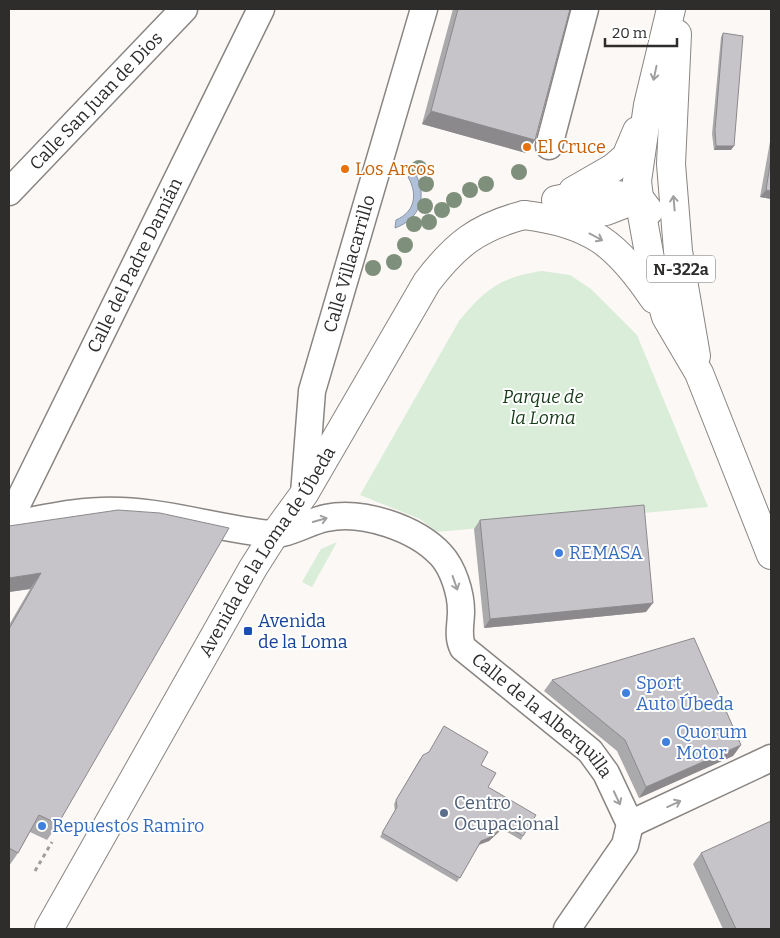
<svg xmlns="http://www.w3.org/2000/svg" width="780" height="938" viewBox="0 0 780 938" font-family="Bitter,serif">
<rect width="100%" height="100%" fill="#fcf8f5"/>
<g fill="#daedd9">
<path d="M542,271L570,275L591,289L637,335L708,507L437,532L420,519L360,495L459,321C485,289 501,277 542,271Z"/>
<path d="M337,542L312,587L302,582L321,549Z"/>
</g>
<path fill="#b0c0d9" stroke="#8994a5" d="M415,173C428,196 420,219 395,228L396,220C415,212 418,194 408,177Z"/>
<g fill="none" stroke-linecap="round" stroke-linejoin="round">
<defs>
<g id="minor">
<path d="M549,146L585,9"/>
<path id="s1" d="M9,192L184,9"/>
<path id="s2" d="M304,494L312,391L424,9"/>
<path id="s3" d="M9,521L261,9"/>
<path id="s4" d="M9,525C46,518 83,509 121,511C172,513 221,529 271,534C286,536 310,521 326,518C362,510 416,528 441,555C453,568 461,593 461,611C461,625 457,636 463,648L590,751L606,773L630,824L625,845L567,929"/>
<path d="M630,824L771,758"/>
</g>
<g id="secondary">
<path id="s5" d="M49,929L253,568L274,535L304,494L427,282C456,244 478,227 524,215"/>
</g>
<g id="primary">
<path d="M671,9L648,105L637,181L639,198L651,264L666,317L699,373L771,555"/>
<path d="M677,34L671,164L678,251L696,356"/>
<path d="M573,191L613,168L626,157L637,131"/>
<path d="M556,200L597,192L639,198L649,211"/>
<path d="M524,215C591,223 617,244 654,299"/>
<path d="M553,218L606,211L637,199"/>
</g>
</defs>
<use href="#minor" stroke="#888582" stroke-width="29"/>
<use href="#secondary" stroke="#888582" stroke-width="30"/>
<use href="#primary" stroke="#888582" stroke-width="30"/>
<path stroke="#9f9c9a" stroke-width="3" stroke-dasharray="4 4" stroke-linecap="butt" d="M35,871L52,842"/>
<use href="#minor" stroke="#fff" stroke-width="26"/>
<use href="#secondary" stroke="#fff" stroke-width="28"/>
<use href="#primary" stroke="#fff" stroke-width="28"/>
</g>
<g fill="#7e8f7b">
<circle cx="419" cy="168" r="8"/>
<circle cx="519" cy="172" r="8"/>
<circle cx="426" cy="184" r="8"/>
<circle cx="486" cy="184" r="8"/>
<circle cx="470" cy="190" r="8"/>
<circle cx="454" cy="200" r="8"/>
<circle cx="425" cy="206" r="8"/>
<circle cx="442" cy="210" r="8"/>
<circle cx="429" cy="222" r="8"/>
<circle cx="414" cy="224" r="8"/>
<circle cx="405" cy="245" r="8"/>
<circle cx="394" cy="262" r="8"/>
<circle cx="373" cy="268" r="8"/>
</g>
<g fill="#aaa9ac">
<path d="M453,9H570L535,140L526,153L422,124Z"/>
<path d="M723,33L731,150H714L712,134L721,37Z"/>
<path d="M771,136V199L760,197Z"/>
<path d="M118,510L58,824L47,840L30,832L18,853L9,866V625L30,589L9,592Z"/>
<path d="M480,520L646,612L484,628L474,529Z"/>
<path d="M552,680L741,745L733,756L639,798L617,751L544,691Z"/>
<path d="M420,759L481,765L488,787L523,836L521,840L502,829L489,841L479,845L457,882L380,837L395,811L394,804Z"/>
<path d="M701,853L771,929H723L693,864Z"/>
</g>
<g fill="#8b898c">
<path d="M431,111L535,140L526,153L422,124Z"/>
<path d="M716,146H734L731,150H714Z"/>
<path d="M766,190L771,191V199L760,197Z"/>
<path d="M41,573L30,589L9,592V578Z"/>
<path d="M653,603L646,612L484,628L490,619Z"/>
<path d="M741,745L733,756L639,798L646,787Z"/>
<path d="M505,825L502,829L489,841L478,845L481,841Z"/>
</g>
<g fill="#c6c4c8" stroke="#8b898c">
<path d="M458,9H570L535,140L431,111Z"/>
<path d="M723,33L743,36L734,146H716L715,130Z"/>
<path d="M771,158V191L766,190Z"/>
<path d="M644,505L653,603L490,619L480,520Z"/>
<path d="M118,510L160,513L229,528L58,824L39,815L18,853L9,848V629L41,573L9,578V526Z"/>
<path d="M694,638L741,745L646,787L625,740L552,680Z"/>
<path d="M444,726L488,752L481,765L496,773L488,787L536,815L523,836L505,825L491,837L481,841L460,878L382,833L397,807L396,800L423,755L429,752Z"/>
<path d="M771,821V929H736L701,853Z"/>
</g>
<defs><path id="oneway-shaft" d="M-6 0H5M1.5-3L5.5 0L1.5 3" fill="none" stroke-width="1.6" stroke-linecap="round" stroke-linejoin="round" transform="scale(1.25)"/></defs>
<g stroke="#a1a0a0">
<use href="#oneway-shaft" transform="translate(655 73) rotate(102)"/>
<use href="#oneway-shaft" transform="translate(674 203) rotate(-95)"/>
<use href="#oneway-shaft" transform="translate(596 237) rotate(28)"/>
<use href="#oneway-shaft" transform="translate(320 520) rotate(-16)"/>
<use href="#oneway-shaft" transform="translate(455 583) rotate(71)"/>
<use href="#oneway-shaft" transform="translate(617 798) rotate(65)"/>
<use href="#oneway-shaft" transform="translate(674 804) rotate(-25)"/>
</g>
<g fill="#e8710a" stroke="#fff" stroke-width="2">
<circle cx="527" cy="147" r="5"/>
<circle cx="345" cy="169" r="5"/>
</g>
<g fill="#3f7fe0" stroke="#fff" stroke-width="2">
<circle cx="559" cy="553" r="5"/>
<circle cx="626" cy="693" r="5"/>
<circle cx="666" cy="742" r="5"/>
<circle cx="42" cy="826" r="5"/>
</g>
<rect fill="#1a4fb4" stroke="#fff" stroke-width="2" x="243" y="626" width="10" height="10" rx="2.5"/>
<circle fill="#5c6f8a" stroke="#fff" stroke-width="2" cx="444" cy="813" r="5"/>
<g text-anchor="middle" stroke-width="4" stroke-linejoin="round" paint-order="stroke">
<rect fill="#fff" stroke="#6d6c6b" stroke-width="1" x="647" y="255.5" width="68" height="27" rx="4"/>
<g font-size="16" font-weight="bold" fill="#2e2d2c">
<text x="681" y="275">N-322a</text>
</g>
<g font-size="18" fill="#2e2d2c" stroke="#fff">
<text dy="6" stroke="none"><textPath href="#s1" startOffset="126">Calle San Juan de Dios</textPath></text>
<text dy="6" stroke="none"><textPath href="#s2" startOffset="236">Calle Villacarrillo</textPath></text>
<text dy="6" stroke="none"><textPath href="#s3" startOffset="285">Calle del Padre Damián</textPath></text>
<text dy="6" stroke="none"><textPath href="#s5" startOffset="436">Avenida de la Loma de Úbeda</textPath></text>
<text dy="6" stroke="none"><textPath href="#s4" startOffset="650">Calle de la Alberquilla</textPath></text>
</g>
<g font-size="18" fill="#c56008" stroke="#fff" text-anchor="start">
<text x="537" y="153">El Cruce</text>
<text x="355" y="175">Los Arcos</text>
</g>
<g font-size="18" font-style="italic" fill="#163918" stroke="#fff">
<text x="543" y="403">Parque de<tspan x="543" dy="21">la Loma</tspan></text>
</g>
<g font-size="18" fill="#366cbe" stroke="#fff" text-anchor="start">
<text x="569" y="559">REMASA</text>
<text x="636" y="689">Sport<tspan x="636" dy="21">Auto Úbeda</tspan></text>
<text x="676" y="738">Quorum<tspan x="676" dy="21">Motor</tspan></text>
<text x="52" y="832">Repuestos Ramiro</text>
</g>
<g font-size="18" fill="#164399" stroke="#fff" text-anchor="start">
<text x="258" y="627">Avenida<tspan x="258" dy="21">de la Loma</tspan></text>
</g>
<g font-size="18" fill="#4e5e75" stroke="#fff" text-anchor="start">
<text x="454" y="809">Centro<tspan x="454" dy="21">Ocupacional</tspan></text>
</g>
</g>
<rect width="780" height="938" fill="none" stroke="#2e2d2c" stroke-width="20"/>
<path d="M605 38v8h72v-8" fill="none" stroke="#2e2d2c" stroke-width="2.5"/>
<text x="612" y="38" font-size="15" fill="#2e2d2c" stroke="#ffffff" stroke-width="4" paint-order="stroke">20 m</text>
</svg>
